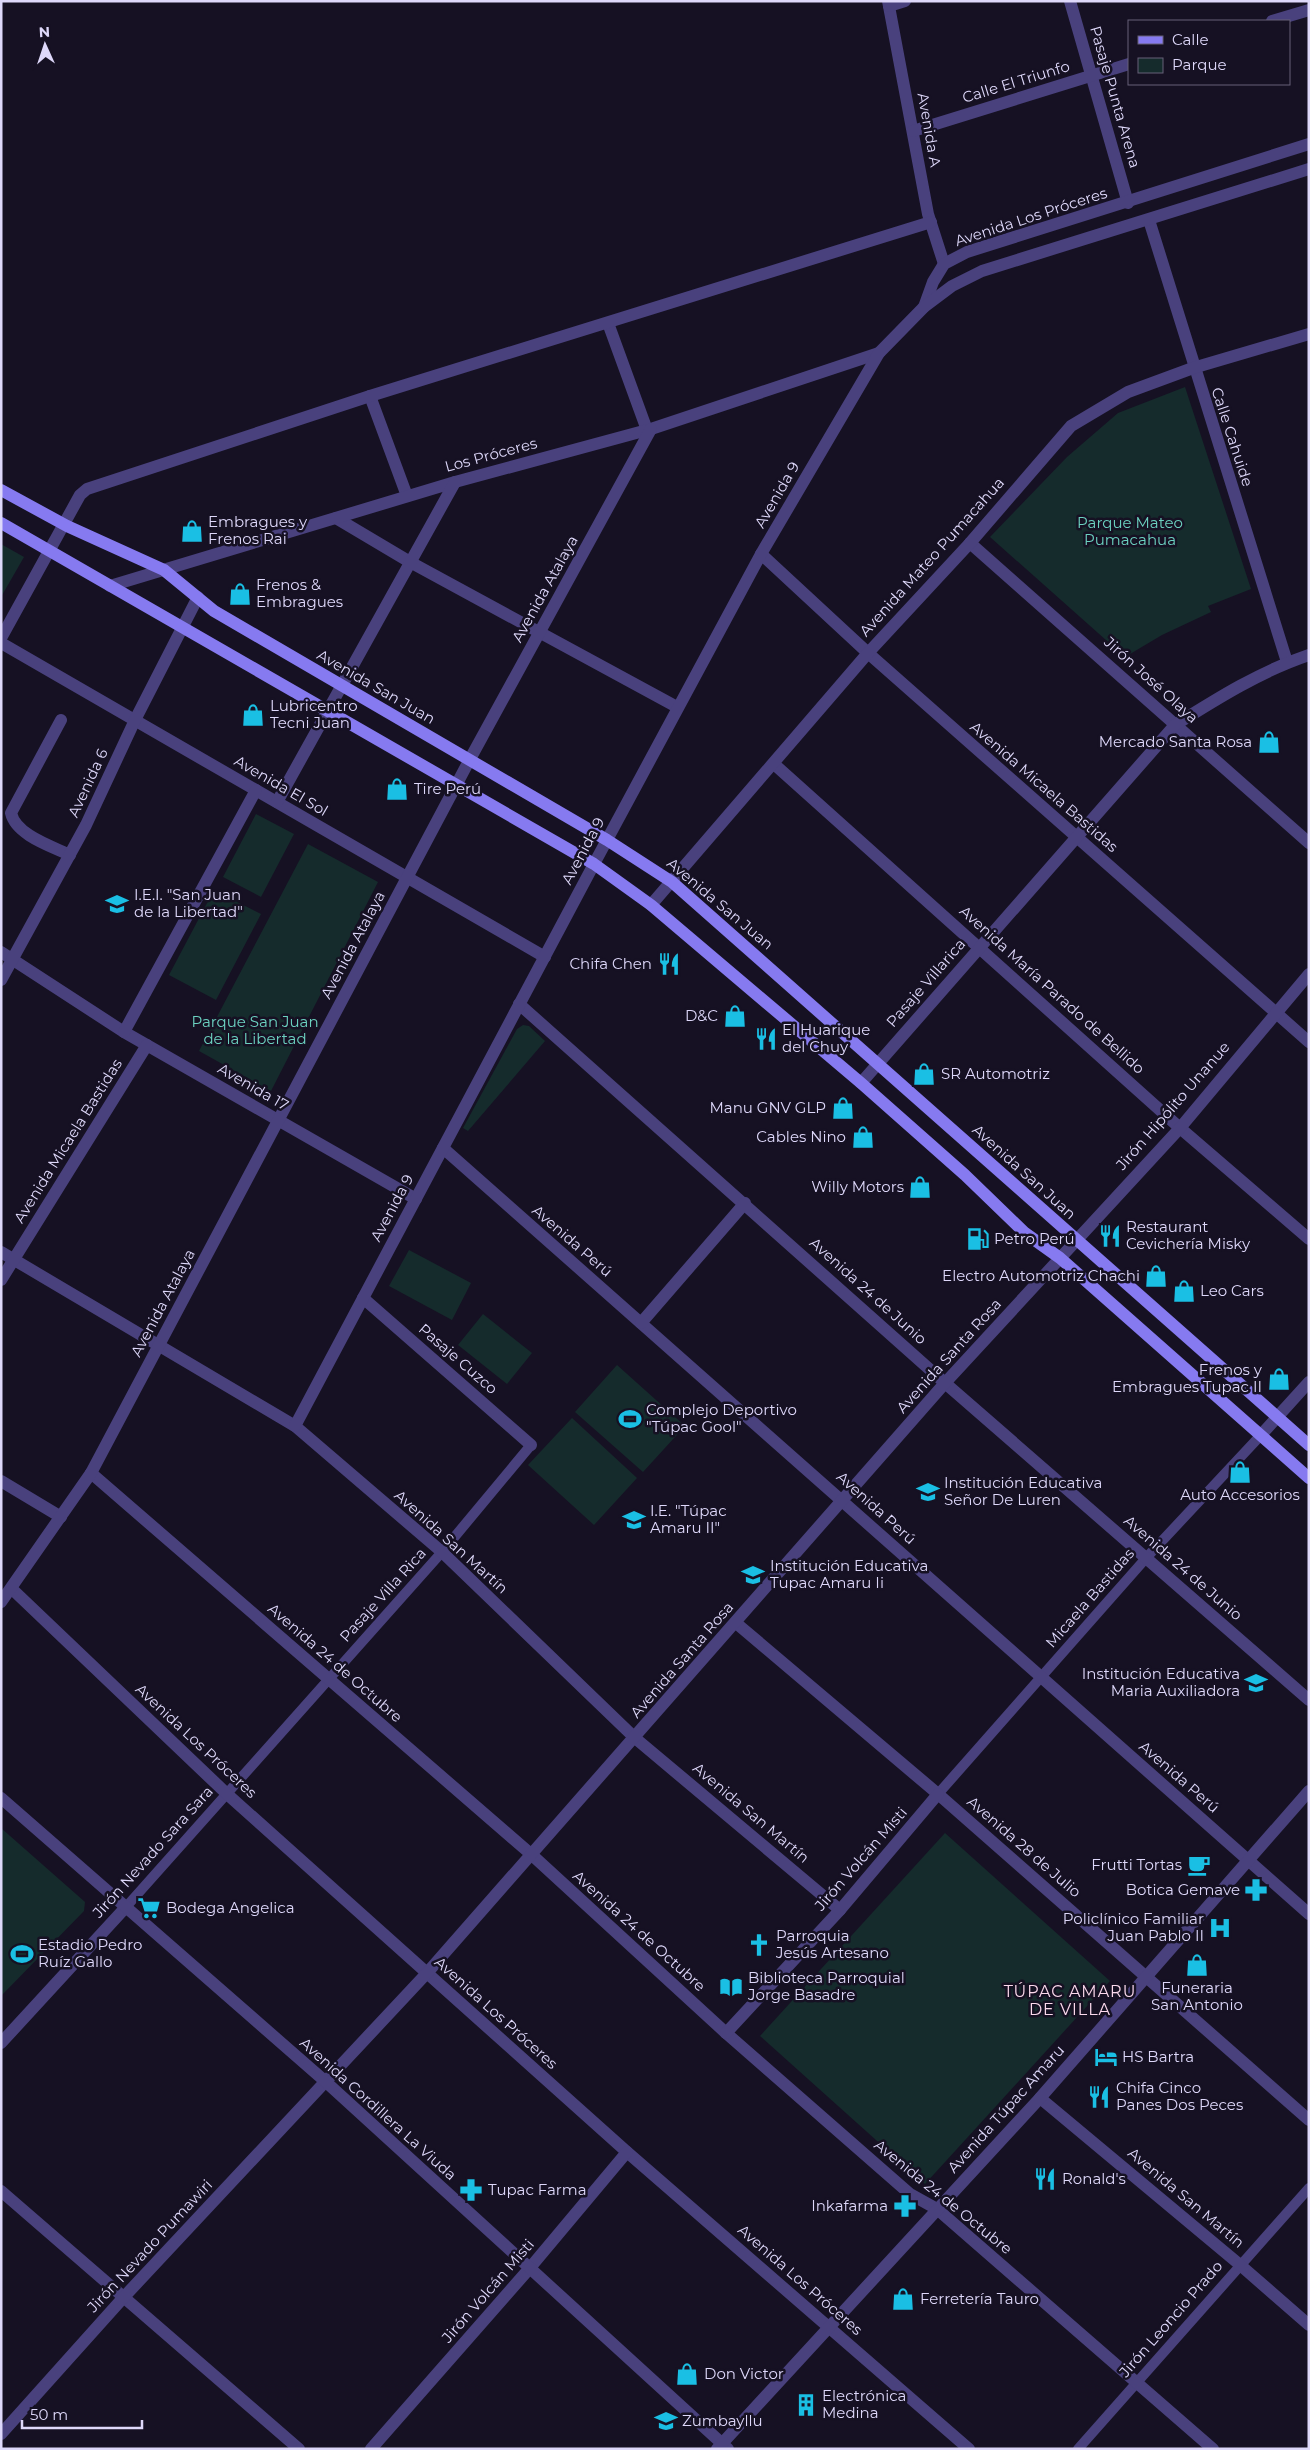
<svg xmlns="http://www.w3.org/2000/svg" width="1310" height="2450" viewBox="0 0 1310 2450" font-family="Montserrat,sans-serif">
<rect width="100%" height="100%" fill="#161123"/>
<g fill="#152b2c">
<path d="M1185,387L1251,589L1208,606L1211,612L1162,635L1125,657L990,537L1067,457L1118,413Z"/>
<path d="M1,544L24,557L1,597Z"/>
<path d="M256,814L294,834L261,897L223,877Z"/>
<path d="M308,844L378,882L271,1091L199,1051Z"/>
<path d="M214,890L261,914L216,1000L169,975Z"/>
<path d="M523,1025L529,1026L545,1041L468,1131L463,1128L517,1029Z"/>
<path d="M409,1250L471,1283L452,1320L389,1286Z"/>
<path d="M483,1314L532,1353L507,1384L458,1345Z"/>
<path d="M617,1365L685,1426L643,1472L575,1412Z"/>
<path d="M572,1418L637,1478L594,1525L528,1465Z"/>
<path d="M1,1828L85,1902L84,1911L1,1996Z"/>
<path d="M945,1833L1110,1981L925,2184L760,2036Z"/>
</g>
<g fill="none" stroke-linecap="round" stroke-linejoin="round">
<g stroke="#49417d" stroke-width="10">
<path d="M938,1794L1147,1557L1261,1435"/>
<path d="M126,1907L442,1552L531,1445"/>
<path d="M1078,2449L1309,2188"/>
</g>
<g stroke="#49417d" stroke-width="12">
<path d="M888,1L928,214L944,264"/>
<path d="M1070,1L1128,203"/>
<path d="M889,6L905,1"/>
<path d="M1272,21L1309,10"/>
<path d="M913,131L1129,64"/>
<path d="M1149,220L1287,662"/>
<path d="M608,323L647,430"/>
<path d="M370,396L407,496"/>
<path d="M336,518L410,562L677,707"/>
<path d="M970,543L1309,843"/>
<path d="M761,554L868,653L1309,1042"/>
<path d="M110,586L455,482L651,429L879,353"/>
<path d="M1,638L80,495L87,489L370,396L931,222"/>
<path d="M1,643L545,957"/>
<path d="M61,720L11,813C16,835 51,846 70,855"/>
<path d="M470,759L651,429"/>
<path d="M774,764L1180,1128L1309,1239"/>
<path d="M277,802L455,482"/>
<path d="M651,905L868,653L970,543L1071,426L1128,392L1193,368L1309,334"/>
<path d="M1,952L124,1032L416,1199"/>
<path d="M1,980L86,825L135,720L198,597"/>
<path d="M519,1004L945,1383L1309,1700"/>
<path d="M124,1032L256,790"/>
<path d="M861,1083L1175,725C1218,698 1261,671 1309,655"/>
<path d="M443,1148L1309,1914"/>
<path d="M1,1252L295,1426L442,1552L635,1738L840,1910"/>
<path d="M1,1280L147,1045"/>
<path d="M363,1298L531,1445"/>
<path d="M641,1323L745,1203"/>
<path d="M295,1426L594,864"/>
<path d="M1261,1435L1309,1382"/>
<path d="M91,1473L532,1855L726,2033L910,2194L937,2209L1213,2449"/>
<path d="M1,1481L61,1517"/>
<path d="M12,1589L227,1794L627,2152L969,2449"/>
<path d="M736,1623L938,1794L1309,2120"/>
<path d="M726,2033L840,1910L938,1794"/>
<path d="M1,2043L126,1907"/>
<path d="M1040,2098L1239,2264L1309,2325"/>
<path d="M1,2191L299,2449"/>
<path d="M1,2434L123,2298L427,1973L945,1383L1180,1128L1309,974"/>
<path d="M371,2449L529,2269L627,2152"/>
</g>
<g stroke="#49417d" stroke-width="12">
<path d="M924,307L933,282L944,264L967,252L1309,144"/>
<path d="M594,864L761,554L879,353L924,307L952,286L982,271L1309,169"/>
<path d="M1,1602L91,1473L470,759"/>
<path d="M1,1798L326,2082L728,2449"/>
<path d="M717,2449L1040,2098L1309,1791"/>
</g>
<g stroke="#867af0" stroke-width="12">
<path d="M1,490L67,526L164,570L214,611L607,840L672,882L1309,1445"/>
<path d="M1,523L594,864L651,905L861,1083L965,1175L1025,1233L1060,1258L1309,1478"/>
</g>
</g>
<defs>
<symbol id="shop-bare" viewBox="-9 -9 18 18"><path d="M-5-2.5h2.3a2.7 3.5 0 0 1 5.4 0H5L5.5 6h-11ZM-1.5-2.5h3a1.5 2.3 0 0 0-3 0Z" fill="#1abfe4" stroke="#161123" stroke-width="2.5" paint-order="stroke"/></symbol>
<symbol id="school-bare" viewBox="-9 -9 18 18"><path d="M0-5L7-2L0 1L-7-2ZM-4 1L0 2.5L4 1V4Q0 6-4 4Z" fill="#1abfe4" stroke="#161123" stroke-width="2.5" paint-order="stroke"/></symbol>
<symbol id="restaurant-bare" viewBox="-9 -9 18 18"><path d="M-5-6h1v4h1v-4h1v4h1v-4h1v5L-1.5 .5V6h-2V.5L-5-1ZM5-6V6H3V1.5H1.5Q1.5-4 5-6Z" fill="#1abfe4" stroke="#161123" stroke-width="2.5" paint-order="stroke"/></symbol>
<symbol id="fuel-bare" viewBox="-9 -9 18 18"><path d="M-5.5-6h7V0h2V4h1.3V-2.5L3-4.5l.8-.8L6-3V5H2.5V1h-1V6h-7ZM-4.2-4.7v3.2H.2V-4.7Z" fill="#1abfe4" stroke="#161123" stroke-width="2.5" paint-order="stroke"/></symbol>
<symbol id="stadium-bare" viewBox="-9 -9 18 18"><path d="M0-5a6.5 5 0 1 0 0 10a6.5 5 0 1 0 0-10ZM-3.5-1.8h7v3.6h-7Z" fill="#1abfe4" stroke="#161123" stroke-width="2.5" paint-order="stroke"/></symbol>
<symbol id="cafe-bare" viewBox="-9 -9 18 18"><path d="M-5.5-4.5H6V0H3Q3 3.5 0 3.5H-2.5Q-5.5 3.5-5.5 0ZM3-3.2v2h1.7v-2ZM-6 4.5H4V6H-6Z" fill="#1abfe4" stroke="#161123" stroke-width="2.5" paint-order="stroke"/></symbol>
<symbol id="pharmacy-bare" viewBox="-9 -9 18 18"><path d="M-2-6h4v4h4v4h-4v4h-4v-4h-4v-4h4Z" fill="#1abfe4" stroke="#161123" stroke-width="2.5" paint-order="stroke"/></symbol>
<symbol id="supermarket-bare" viewBox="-9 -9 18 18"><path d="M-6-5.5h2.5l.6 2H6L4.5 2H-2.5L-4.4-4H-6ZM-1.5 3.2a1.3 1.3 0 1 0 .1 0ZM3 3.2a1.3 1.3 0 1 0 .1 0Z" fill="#1abfe4" stroke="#161123" stroke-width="2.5" paint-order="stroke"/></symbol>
<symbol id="hospital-bare" viewBox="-9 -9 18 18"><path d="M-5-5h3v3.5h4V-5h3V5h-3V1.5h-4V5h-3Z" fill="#1abfe4" stroke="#161123" stroke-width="2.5" paint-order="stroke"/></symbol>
<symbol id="church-bare" viewBox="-9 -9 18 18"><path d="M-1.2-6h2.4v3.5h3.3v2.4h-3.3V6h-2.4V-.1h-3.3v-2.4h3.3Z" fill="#1abfe4" stroke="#161123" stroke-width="2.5" paint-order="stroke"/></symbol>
<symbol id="library-bare" viewBox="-9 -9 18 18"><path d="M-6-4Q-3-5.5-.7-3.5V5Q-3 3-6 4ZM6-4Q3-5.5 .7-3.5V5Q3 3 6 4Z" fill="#1abfe4" stroke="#161123" stroke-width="2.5" paint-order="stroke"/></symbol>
<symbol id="hotel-bare" viewBox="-9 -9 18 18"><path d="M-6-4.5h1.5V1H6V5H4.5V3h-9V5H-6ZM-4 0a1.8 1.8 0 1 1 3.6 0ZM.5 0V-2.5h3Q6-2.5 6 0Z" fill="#1abfe4" stroke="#161123" stroke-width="2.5" paint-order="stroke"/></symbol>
<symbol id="building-bare" viewBox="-9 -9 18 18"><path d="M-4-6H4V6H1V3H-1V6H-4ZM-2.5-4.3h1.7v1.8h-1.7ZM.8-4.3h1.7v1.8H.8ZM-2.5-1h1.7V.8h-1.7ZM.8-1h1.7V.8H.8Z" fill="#1abfe4" stroke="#161123" stroke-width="2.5" paint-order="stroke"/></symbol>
</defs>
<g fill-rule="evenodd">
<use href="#shop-bare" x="176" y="515" width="32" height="32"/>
<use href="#shop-bare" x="224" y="578" width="32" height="32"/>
<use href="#shop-bare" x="237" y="699" width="32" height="32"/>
<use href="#shop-bare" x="1253" y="726" width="32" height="32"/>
<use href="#shop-bare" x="381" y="773" width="32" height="32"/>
<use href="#school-bare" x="101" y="888" width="32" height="32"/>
<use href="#restaurant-bare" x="653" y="948" width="32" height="32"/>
<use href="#shop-bare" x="719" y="1000" width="32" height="32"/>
<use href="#restaurant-bare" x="750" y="1023" width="32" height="32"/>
<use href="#shop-bare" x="908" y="1058" width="32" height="32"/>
<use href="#shop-bare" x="827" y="1092" width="32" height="32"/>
<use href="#shop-bare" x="847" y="1121" width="32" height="32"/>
<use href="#shop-bare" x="904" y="1171" width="32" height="32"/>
<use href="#restaurant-bare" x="1094" y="1220" width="32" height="32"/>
<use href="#fuel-bare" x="962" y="1223" width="32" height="32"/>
<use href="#shop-bare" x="1140" y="1260" width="32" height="32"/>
<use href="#shop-bare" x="1168" y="1275" width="32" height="32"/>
<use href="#shop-bare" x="1263" y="1363" width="32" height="32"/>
<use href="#stadium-bare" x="614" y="1403" width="32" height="32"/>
<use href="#shop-bare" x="1224" y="1456" width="32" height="32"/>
<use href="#school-bare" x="912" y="1476" width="32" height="32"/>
<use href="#school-bare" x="618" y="1504" width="32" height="32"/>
<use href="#school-bare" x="737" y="1559" width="32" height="32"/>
<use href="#school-bare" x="1240" y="1667" width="32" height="32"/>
<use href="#cafe-bare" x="1183" y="1849" width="32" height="32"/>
<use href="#pharmacy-bare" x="1240" y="1874" width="32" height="32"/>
<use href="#supermarket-bare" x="133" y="1892" width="32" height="32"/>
<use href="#hospital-bare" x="1204" y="1912" width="32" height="32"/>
<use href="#church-bare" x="743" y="1929" width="32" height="32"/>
<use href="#stadium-bare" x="6" y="1938" width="32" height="32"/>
<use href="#shop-bare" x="1181" y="1949" width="32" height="32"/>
<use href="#library-bare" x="715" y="1971" width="32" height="32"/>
<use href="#hotel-bare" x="1090" y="2041" width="32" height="32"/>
<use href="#restaurant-bare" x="1083" y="2081" width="32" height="32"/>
<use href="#restaurant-bare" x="1029" y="2163" width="32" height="32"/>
<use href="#pharmacy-bare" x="455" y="2174" width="32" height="32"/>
<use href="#pharmacy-bare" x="889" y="2190" width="32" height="32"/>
<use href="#shop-bare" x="887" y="2283" width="32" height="32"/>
<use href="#shop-bare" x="671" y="2358" width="32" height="32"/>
<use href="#building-bare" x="790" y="2389" width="32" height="32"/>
<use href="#school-bare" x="650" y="2405" width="32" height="32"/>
</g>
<g text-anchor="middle" stroke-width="5" stroke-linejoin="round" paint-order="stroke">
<g font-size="15" fill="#ded8fa" stroke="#161123">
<text transform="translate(1016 82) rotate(-17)" y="5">Calle El Triunfo</text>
<text transform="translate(1115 97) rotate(74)" y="5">Pasaje Punta Arena</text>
<text transform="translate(929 130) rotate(80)" y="5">Avenida A</text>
<text transform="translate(1031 217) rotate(-18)" y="5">Avenida Los Próceres</text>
<text transform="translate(1232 437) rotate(72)" y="5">Calle Cahuide</text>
<text transform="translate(491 455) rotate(-15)" y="5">Los Próceres</text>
<text transform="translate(777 495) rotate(-60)" y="5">Avenida 9</text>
<text transform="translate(932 557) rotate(-48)" y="5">Avenida Mateo Pumacahua</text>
<text transform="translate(545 589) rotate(-61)" y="5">Avenida Atalaya</text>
<text transform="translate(1151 680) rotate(42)" y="5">Jirón José Olaya</text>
<text transform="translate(376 687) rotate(30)" y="5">Avenida San Juan</text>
<text transform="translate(88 783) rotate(-65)" y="5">Avenida 6</text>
<text transform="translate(281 786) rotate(30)" y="5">Avenida El Sol</text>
<text transform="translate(1044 787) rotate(41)" y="5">Avenida Micaela Bastidas</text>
<text transform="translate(583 851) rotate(-62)" y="5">Avenida 9</text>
<text transform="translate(720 904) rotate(40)" y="5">Avenida San Juan</text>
<text transform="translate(353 945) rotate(-62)" y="5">Avenida Atalaya</text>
<text transform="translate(926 983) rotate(-49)" y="5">Pasaje Villarica</text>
<text transform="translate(1052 990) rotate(42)" y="5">Avenida María Parado de Bellido</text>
<text transform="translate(253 1087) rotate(30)" y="5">Avenida 17</text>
<text transform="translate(1173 1106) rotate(-49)" y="5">Jirón Hipólito Unanue</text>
<text transform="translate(68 1141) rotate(-58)" y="5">Avenida Micaela Bastidas</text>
<text transform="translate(1024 1172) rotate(42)" y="5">Avenida San Juan</text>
<text transform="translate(392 1208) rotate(-62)" y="5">Avenida 9</text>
<text transform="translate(572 1241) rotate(41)" y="5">Avenida Perú</text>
<text transform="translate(868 1291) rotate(42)" y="5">Avenida 24 de Junio</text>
<text transform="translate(163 1303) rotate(-62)" y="5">Avenida Atalaya</text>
<text transform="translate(949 1356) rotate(-48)" y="5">Avenida Santa Rosa</text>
<text transform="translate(458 1359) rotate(41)" y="5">Pasaje Cuzco</text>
<text transform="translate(876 1508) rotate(42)" y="5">Avenida Perú</text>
<text transform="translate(451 1542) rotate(42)" y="5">Avenida San Martín</text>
<text transform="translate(1183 1568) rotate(41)" y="5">Avenida 24 de Junio</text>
<text transform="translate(383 1595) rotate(-48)" y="5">Pasaje Villa Rica</text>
<text transform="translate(1090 1598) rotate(-49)" y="5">Micaela Bastidas</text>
<text transform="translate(682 1660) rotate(-49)" y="5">Avenida Santa Rosa</text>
<text transform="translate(335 1663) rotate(41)" y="5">Avenida 24 de Octubre</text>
<text transform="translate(196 1741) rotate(43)" y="5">Avenida Los Próceres</text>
<text transform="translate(1179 1777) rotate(41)" y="5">Avenida Perú</text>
<text transform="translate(751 1813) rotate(40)" y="5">Avenida San Martín</text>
<text transform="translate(1024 1847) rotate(41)" y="5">Avenida 28 de Julio</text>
<text transform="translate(153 1852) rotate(-48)" y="5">Jirón Nevado Sara Sara</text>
<text transform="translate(861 1859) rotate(-49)" y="5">Jirón Volcán Misti</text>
<text transform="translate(639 1931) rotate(42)" y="5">Avenida 24 de Octubre</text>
<text transform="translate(496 2013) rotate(42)" y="5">Avenida Los Próceres</text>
<text transform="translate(378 2109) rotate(42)" y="5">Avenida Cordillera La Viuda</text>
<text transform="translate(1006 2109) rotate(-48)" y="5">Avenida Túpac Amaru</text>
<text transform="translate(943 2197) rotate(39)" y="5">Avenida 24 de Octubre</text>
<text transform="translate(1186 2198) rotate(40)" y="5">Avenida San Martín</text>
<text transform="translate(150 2246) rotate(-47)" y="5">Jirón Nevado Pumawiri</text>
<text transform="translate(800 2280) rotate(41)" y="5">Avenida Los Próceres</text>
<text transform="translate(488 2291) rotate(-49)" y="5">Jirón Volcán Misti</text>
<text transform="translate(1171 2319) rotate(-49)" y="5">Jirón Leoncio Prado</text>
</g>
<g font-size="15" fill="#ded8fa" stroke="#161123" text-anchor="start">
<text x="208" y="527">Embragues y<tspan x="208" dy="17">Frenos Rai</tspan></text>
<text x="256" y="590">Frenos &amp;<tspan x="256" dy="17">Embragues</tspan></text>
<text x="270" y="711">Lubricentro<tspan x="270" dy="17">Tecni Juan</tspan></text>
<text x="1252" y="747" text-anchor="end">Mercado Santa Rosa</text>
<text x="414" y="794">Tire Perú</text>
<text x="134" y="900">I.E.I. "San Juan<tspan x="134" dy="17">de la Libertad"</tspan></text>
<text x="652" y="969" text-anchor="end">Chifa Chen</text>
<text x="718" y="1021" text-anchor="end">D&amp;C</text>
<text x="782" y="1035">El Huarique<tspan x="782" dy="17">del Chuy</tspan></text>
<text x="941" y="1079">SR Automotriz</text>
<text x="826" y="1113" text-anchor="end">Manu GNV GLP</text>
<text x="846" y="1142" text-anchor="end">Cables Nino</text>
<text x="904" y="1192" text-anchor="end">Willy Motors</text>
<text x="1126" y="1232">Restaurant<tspan x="1126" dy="17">Cevichería Misky</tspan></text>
<text x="994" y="1244">Petro Perú</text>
<text x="1140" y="1281" text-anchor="end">Electro Automotriz Chachi</text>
<text x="1200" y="1296">Leo Cars</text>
<text x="1262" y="1375" text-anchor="end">Frenos y<tspan x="1262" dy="17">Embragues Tupac II</tspan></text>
<text x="646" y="1415">Complejo Deportivo<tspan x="646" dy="17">"Túpac Gool"</tspan></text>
<text x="944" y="1488">Institución Educativa<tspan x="944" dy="17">Señor De Luren</tspan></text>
<text x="1240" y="1500" text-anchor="middle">Auto Accesorios</text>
<text x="650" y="1516">I.E. "Túpac<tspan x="650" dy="17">Amaru II"</tspan></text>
<text x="770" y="1571">Institución Educativa<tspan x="770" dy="17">Tupac Amaru Ii</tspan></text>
<text x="1240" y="1679" text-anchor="end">Institución Educativa<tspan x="1240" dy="17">Maria Auxiliadora</tspan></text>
<text x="1182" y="1870" text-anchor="end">Frutti Tortas</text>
<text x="1240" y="1895" text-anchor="end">Botica Gemave</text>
<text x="166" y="1913">Bodega Angelica</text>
<text x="1204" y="1924" text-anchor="end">Policlínico Familiar<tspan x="1204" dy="17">Juan Pablo II</tspan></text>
<text x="776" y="1941">Parroquia<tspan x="776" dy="17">Jesús Artesano</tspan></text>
<text x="38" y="1950">Estadio Pedro<tspan x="38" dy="17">Ruíz Gallo</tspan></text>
<text x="748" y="1983">Biblioteca Parroquial<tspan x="748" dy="17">Jorge Basadre</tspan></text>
<text x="1197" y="1993" text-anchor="middle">Funeraria<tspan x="1197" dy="17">San Antonio</tspan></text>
<text x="1122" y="2062">HS Bartra</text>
<text x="1116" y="2093">Chifa Cinco<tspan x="1116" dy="17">Panes Dos Peces</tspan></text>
<text x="1062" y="2184">Ronald's</text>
<text x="488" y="2195">Tupac Farma</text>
<text x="888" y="2211" text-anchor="end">Inkafarma</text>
<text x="920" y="2304">Ferretería Tauro</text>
<text x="704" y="2379">Don Victor</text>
<text x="822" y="2401">Electrónica<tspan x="822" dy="17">Medina</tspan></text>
<text x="682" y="2426">Zumbayllu</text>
</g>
<g font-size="15" fill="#6cd2c1" stroke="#161123">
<text x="1130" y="528">Parque Mateo<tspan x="1130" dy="17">Pumacahua</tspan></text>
<text x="255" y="1027">Parque San Juan<tspan x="255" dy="17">de la Libertad</tspan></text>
</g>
<g font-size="16" letter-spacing="1" fill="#fbd9ec" stroke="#161123">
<text x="1070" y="1997">TÚPAC AMARU<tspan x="1070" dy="18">DE VILLA</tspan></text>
</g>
</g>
<rect width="1310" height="2450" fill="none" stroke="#ded8fa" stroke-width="5"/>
<rect x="1128" y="20" width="162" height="65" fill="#161123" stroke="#666179"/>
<rect x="1138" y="36" width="25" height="8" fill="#867af0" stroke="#666179"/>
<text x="1172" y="45" font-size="15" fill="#ded8fa">Calle</text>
<rect x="1138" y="58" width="25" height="15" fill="#152b2c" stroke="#666179"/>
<text x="1172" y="70" font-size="15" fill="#ded8fa">Parque</text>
<g transform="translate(45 45) rotate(357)" stroke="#161123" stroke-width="4" paint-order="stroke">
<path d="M0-4L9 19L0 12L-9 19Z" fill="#ded8fa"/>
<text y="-8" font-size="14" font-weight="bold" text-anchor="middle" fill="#ded8fa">N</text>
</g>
<path d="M22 2420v8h120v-8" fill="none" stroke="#ded8fa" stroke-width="2.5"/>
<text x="30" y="2420" font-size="15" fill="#ded8fa" stroke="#161123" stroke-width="4" paint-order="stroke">50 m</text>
</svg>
